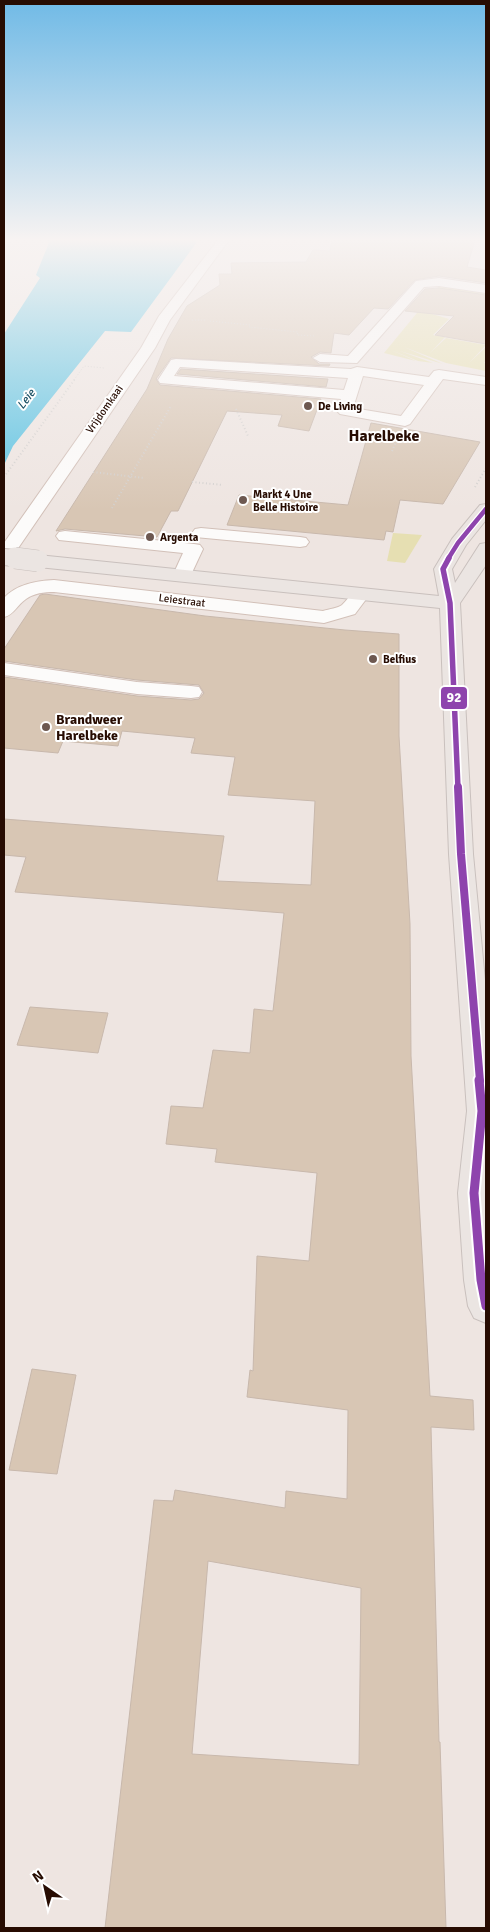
<svg xmlns="http://www.w3.org/2000/svg" width="490" height="1932" viewBox="0 0 490 1932" font-family="Signika,sans-serif">
<rect width="100%" height="100%" fill="#eee5e1"/>
<g fill="#e6dfb2">
<path d="M440,285L486,291V294H484L479,301L429,313L449,319L433,335L445,337L430,353L446,338L486,345L469,363L486,347V360L484,363H486V371L446,363L404,347L443,364L400,351L433,363L418,361L391,350L416,361L384,353Z"/>
<path d="M393,533L422,535L405,563L387,561Z"/>
</g>
<path fill="#5dc3e2" d="M50,240H195L197,242L131,332L105,331L13,446L4,465V334L40,278L36,275Z"/>
<g fill="#d8c6b4" stroke="#c8b8ac" fill-rule="evenodd">
<path d="M332,240H475L467,267L486,270V283L439,276L415,280L388,309L374,308L349,335L334,333L331,353L320,352L311,357L319,364H330L329,366L171,358L156,379L160,385L321,399L309,431L278,426L282,415L227,411L178,511H171L157,537L65,529L56,531L147,389L168,339L187,306L220,285L219,274H232L231,263L306,262L313,250L330,251Z"/>
<path d="M439,288L486,295V344L435,335L454,316L405,311L425,289Z"/>
<path d="M181,369L328,379L326,387L177,374Z"/>
<path d="M371,423L480,442L443,504L400,500L393,532L386,531L384,540L227,525L239,495L348,505Z"/>
<path d="M45,594L205,616L345,630L399,634V736L410,924L411,1056L430,1396L473,1400L474,1430L431,1427L439,1742H440L446,1928H105L154,1500L173,1501L175,1490L285,1508L286,1491L347,1499L348,1410L247,1397L250,1370L253,1371L257,1256L309,1261L317,1173L215,1162L217,1149L166,1144L171,1106L203,1108L213,1050L250,1053L254,1009L273,1011L284,913L15,892L26,857L4,855V819L224,836L217,881L311,885L315,801L228,795L235,757L191,753L195,738L122,731L118,746L63,741L58,753L4,748V677L137,696L191,700L199,699L204,693L199,685L137,680L4,661V649L40,595ZM208,1561L361,1588L359,1765L192,1754Z"/>
<path d="M30,1007L108,1013L98,1053L17,1045Z"/>
<path d="M32,1369L76,1375L57,1474L9,1470Z"/>
</g>
<g fill="none" stroke-linecap="round" stroke-linejoin="round">
<defs>
<g id="minor">
<path d="M218,240H229L170,320L155,348L10,560L4,561V543L141,348L159,316Z"/>
<path d="M439,278L486,285V293L439,286L424,287L357,363L320,362L313,358L320,354L348,356L416,281Z"/>
<path d="M176,359L351,369L357,367L429,377L434,371L439,370L486,377V385L443,379L410,424L405,426L340,414L337,411L341,399L160,383L158,380L171,360ZM180,367L348,378L344,390L174,376ZM363,376L424,385L401,416L353,408Z"/>
<path d="M201,528L300,537L306,538L309,542L306,546L300,547L195,537L192,533L195,529Z"/>
<path d="M65,531L194,544L200,545L203,549L189,579L182,581L175,579L173,575L183,553L59,540L56,536L59,532Z"/>
<path d="M54,580L323,611C329,609 338,608 342,605C352,596 352,586 367,590L370,594L355,614L324,623L54,592C44,592 34,593 26,599C17,605 14,615 4,617V598C17,584 36,581 54,580Z"/>
<path d="M4,663L137,682L191,686L199,687L202,692L199,697L191,698L137,694L4,675Z"/>
</g>
<path id="major" d="M486,504V520L466,545L452,569L455,583L480,544L486,543V565L460,603L473,854L486,991V1323L474,1318L468,1306L464,1280L458,1193L467,1111L449,854L440,608L38,567L31,565L29,561L31,557L38,555L439,596L434,569L452,539L480,505Z"/>
</defs>
<use href="#minor" stroke="#d2c0b8" stroke-width="2"/>
<use href="#major" stroke="#c9c0bd" stroke-width="2"/>
<g stroke="#d3d0ce" stroke-width="1" stroke-dasharray="1 2" stroke-linecap="butt">
<path d="M192,320H205"/>
<path d="M210,321L250,325L249,327L298,332L297,335L315,336"/>
<path d="M74,380L84,366L104,368"/>
</g>
<g stroke="#d3d0ce" stroke-width="2" stroke-dasharray="1 2.5" stroke-linecap="butt">
<path d="M236,409L248,436"/>
<path d="M392,451L396,442"/>
<path d="M93,472L144,478"/>
<path d="M4,477L75,379"/>
<path d="M192,482L223,485"/>
<path d="M475,487L486,468"/>
<path d="M112,508L171,406"/>
</g>
<use href="#minor" fill="#fcfbfa" fill-rule="evenodd"/>
<use href="#major" fill="#ebe5e2" fill-rule="evenodd"/>
<defs>
<path id="major-bridge-far1" d="M4,557L25,559"/>
<path id="major-bridge" d="M15,558L38,561"/>
</defs>
<use href="#major-bridge-far1" stroke="#c9c0bd" stroke-width="18" stroke-linecap="butt"/>
<use href="#major-bridge" stroke="#c9c0bd" stroke-width="22" stroke-linecap="butt"/>
<use href="#major-bridge-far1" stroke="#ebe5e2" stroke-width="16"/>
<use href="#major-bridge" stroke="#ebe5e2" stroke-width="21"/>
<defs>
<path id="bus-1-far3" d="M448,559L458,543L486,509"/>
<path id="bus-1-far2" d="M449,558L443,569L450,603L458,788"/>
<path id="bus-1-far1" d="M458,787L461,854L480,1081"/>
<path id="bus-1" d="M479,1080L482,1111L474,1193L481,1280L486,1306"/>
</defs>
<use href="#bus-1-far3" stroke="#fff" stroke-width="7"/>
<use href="#bus-1-far2" stroke="#fff" stroke-width="9"/>
<use href="#bus-1-far1" stroke="#fff" stroke-width="11"/>
<use href="#bus-1" stroke="#fff" stroke-width="13"/>
<use href="#bus-1-far3" stroke="#8e44ad" stroke-width="4.5"/>
<use href="#bus-1-far2" stroke="#8e44ad" stroke-width="5.5"/>
<use href="#bus-1-far1" stroke="#8e44ad" stroke-width="8"/>
<use href="#bus-1" stroke="#8e44ad" stroke-width="9"/>
</g>
<linearGradient id="sky" x2="0" y2="1"><stop stop-color="#70bae6"/><stop offset="0.47" stop-color="#f7f3f2"/><stop offset="1" stop-color="#f7f3f2" stop-opacity="0"/></linearGradient>
<rect width="490" height="510" fill="url(#sky)"/>
<g fill="#6d5850" stroke="#fff" stroke-width="2">
<circle cx="308" cy="406" r="5"/>
<circle cx="243" cy="500" r="5"/>
<circle cx="150" cy="537" r="5"/>
<circle cx="373" cy="659" r="5"/>
<circle cx="46" cy="727" r="5"/>
</g>
<g text-anchor="middle" stroke-width="4" stroke-linejoin="round" paint-order="stroke">
<g font-size="11" font-weight="bold" fill="#270c02" stroke="#fff" text-anchor="start">
<text x="318" y="410">De Living</text>
<text x="253" y="498">Markt 4 Une<tspan x="253" dy="13">Belle Histoire</tspan></text>
<text x="160" y="541">Argenta</text>
<text x="383" y="663">Belfius</text>
</g>
<g font-size="11" fill="#270c02" stroke="#fff">
<text transform="translate(104 409) rotate(-55)" y="4">Vrijdomkaai</text>
<text transform="translate(182 600) rotate(7)" y="4">Leiestraat</text>
</g>
<g font-size="12" font-style="italic" fill="#1b5165" stroke="#fff">
<text transform="translate(26 399) rotate(-53)" y="4">Leie</text>
</g>
<g font-size="14" font-weight="bold" fill="#270c02" stroke="#fff" text-anchor="start">
<text x="56" y="724">Brandweer<tspan x="56" dy="16">Harelbeke</tspan></text>
</g>
<g font-size="16" font-weight="bold" fill="#270c02" stroke="#fff">
<text x="384" y="441">Harelbeke</text>
</g>
</g>
<rect stroke="#fff" stroke-width="2" x="440" y="686" width="28" height="24" rx="5" fill="#8e44ad"/>
<g font-size="14" text-anchor="middle" font-weight="bold" fill="#fff">
<text x="454" y="702">92</text>
</g>
<rect width="490" height="1932" fill="none" stroke="#270c02" stroke-width="10"/>
<g transform="translate(45 1887) rotate(326)" stroke="#ffffff" stroke-width="4" paint-order="stroke">
<path d="M0-4L9 19L0 12L-9 19Z" fill="#270c02"/>
<text y="-8" font-size="14" font-weight="bold" text-anchor="middle" fill="#270c02">N</text>
</g>
</svg>
